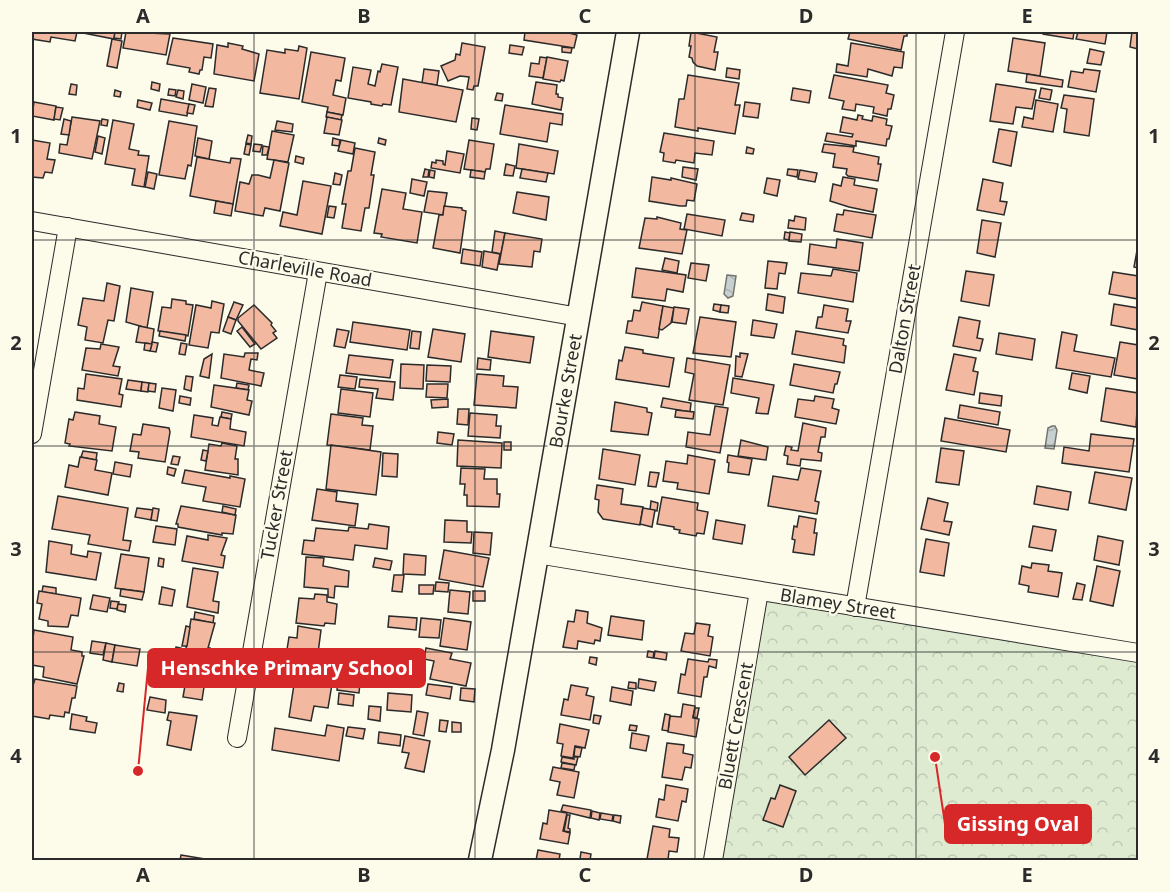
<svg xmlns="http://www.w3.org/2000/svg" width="1170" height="892" viewBox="0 0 1170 892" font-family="'Noto Sans',sans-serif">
<defs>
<pattern id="forest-crowns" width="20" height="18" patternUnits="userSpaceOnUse" patternTransform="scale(1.5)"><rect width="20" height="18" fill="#deebd1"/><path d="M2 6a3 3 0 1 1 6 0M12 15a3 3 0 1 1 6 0" fill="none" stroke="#bfcab4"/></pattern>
<pattern id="water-waves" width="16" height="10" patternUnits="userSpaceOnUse" patternTransform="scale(1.5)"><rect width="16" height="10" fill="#c7d0d0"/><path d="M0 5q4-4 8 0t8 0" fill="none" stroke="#abb3b3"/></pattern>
</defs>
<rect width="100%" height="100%" fill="#fdfbea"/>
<path fill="url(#forest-crowns)" stroke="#74746e" stroke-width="1.5" d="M759,591L1138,653V860H713Z"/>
<g fill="url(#water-waves)" stroke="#74746e" stroke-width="1.5">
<path d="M727,275L736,276L733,296L728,298L724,294Z"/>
<path d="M1052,426H1055L1057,430L1054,449L1045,448L1048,428Z"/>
</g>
<g fill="#f2b8a0" stroke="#2b2b2b" stroke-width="1.5">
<path d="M32,32H77L75,41L51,37L50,42L32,39Z"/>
<path d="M78,32H115L114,39Z"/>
<path d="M115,32H122L121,39L114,38Z"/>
<path d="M126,32L170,34L166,55L123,48Z"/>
<path d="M525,32H565L577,35L574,48L524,40Z"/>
<path d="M691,32L717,37L714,52H718L715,70L697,66L693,62L692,58L689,57L691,46H689Z"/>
<path d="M850,32H907V36H904L901,50L848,39Z"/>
<path d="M1043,32H1074L1073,39L1043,34Z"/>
<path d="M1078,32H1107L1105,44L1076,39Z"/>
<path d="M1132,32H1138V49L1130,47Z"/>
<path d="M173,38L213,44L211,58L204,57L202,70H200L199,74L189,72L190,68L167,64Z"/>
<path d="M1013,38L1045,43L1040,76L1008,71Z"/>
<path d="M112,39L122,41L117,68L107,66Z"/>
<path d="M228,43L243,46L242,49L259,54L254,81L214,74L217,45L228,47Z"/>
<path d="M462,43L485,47L478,86H474L473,90L467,89L469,77L460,76L448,81L441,66L455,60L456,54L460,55Z"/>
<path d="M851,43L904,52L902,68L894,67L892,76L868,69L867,77L836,72L837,64L848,66Z"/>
<path d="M510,45L524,47L522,55L509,53Z"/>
<path d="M299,46L307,48L299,99L260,93L267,50L285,53V49L298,51Z"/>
<path d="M562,47L572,48L571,53L562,52Z"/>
<path d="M1090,49L1104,52L1101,65L1087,63Z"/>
<path d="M311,52L345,58L341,81L336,80L333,95L346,98L343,115L327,112L328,107L302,102Z"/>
<path d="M540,57L547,58L543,78L529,76L531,63L539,64Z"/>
<path d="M547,57L568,61L564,81L561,80L560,82L543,79Z"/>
<path d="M382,64L398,67L391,105L383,104L382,106L371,104V102L348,98L353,67L371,70L368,84L375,86L378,71L380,72Z"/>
<path d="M727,68L740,70L739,79L726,77Z"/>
<path d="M424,69L439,71L437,85L422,83Z"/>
<path d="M1084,69L1100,71L1096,92L1068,87L1071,71L1083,73Z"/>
<path d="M1027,74L1063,80L1062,87L1026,82Z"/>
<path d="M688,75L739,83L735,105H740L735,134L698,128V131L675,127L679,99H684Z"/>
<path d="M834,75L888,85L886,93L894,95L891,109H888L887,116L873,113L874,107L856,104L855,111L842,109L844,101L829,98Z"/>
<path d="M403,79L463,90L456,122L399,112Z"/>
<path d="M152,82L160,84L159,91L151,89Z"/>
<path d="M536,82L557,85L556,94H558V97L563,98L561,110L532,104Z"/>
<path d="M71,84L77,85L76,95L69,94Z"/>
<path d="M192,84L206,87L203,103L189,100Z"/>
<path d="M996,84L1036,90L1032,109L1016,107L1013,124L990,121Z"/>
<path d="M209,88L216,89L213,107L205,106Z"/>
<path d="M793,88L811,91L809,103L791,100Z"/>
<path d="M1041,88L1052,90L1050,100L1039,98Z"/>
<path d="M169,89L176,90L175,96L168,95Z"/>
<path d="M115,90L121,92L120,97L114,96Z"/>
<path d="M178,90L184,91L183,99L176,97Z"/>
<path d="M497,93L503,94L502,101L495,100Z"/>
<path d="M1064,95L1094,99L1089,136L1064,132L1067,109L1061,108Z"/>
<path d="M161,99L189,104L187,116L159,111Z"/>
<path d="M138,100L152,103L150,110L137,107Z"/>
<path d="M1036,100L1058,104L1053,132L1022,127L1024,117L1033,119Z"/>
<path d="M34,102L56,106L54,120L32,116Z"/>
<path d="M745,102L760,104L758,118L743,116Z"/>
<path d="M189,104L195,105L193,114L187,113Z"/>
<path d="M505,105L563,114L562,125L550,123L547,142L500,134Z"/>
<path d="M56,107L63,108L60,120L54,119Z"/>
<path d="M327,112L342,115L341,120L326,117Z"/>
<path d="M858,115L863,116L862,119L872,121L873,116L887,119L886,125L892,126L889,139H887L886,146L856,141V146L825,141L827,133L852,137L853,134L840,132L843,117L857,120Z"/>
<path d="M72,117L100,121L92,159L59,153L60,144L67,145Z"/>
<path d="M327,117L342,120L339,135L324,133Z"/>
<path d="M472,118L479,119L477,130L471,129Z"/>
<path d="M64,119L71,121L69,135L61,134Z"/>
<path d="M102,119L108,120L107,126L101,125Z"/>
<path d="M113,120L134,124L129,149L139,151L138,155L149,156L144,187L132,185L135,169L105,164Z"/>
<path d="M169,121L197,126L191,166L188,165L185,179L159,175Z"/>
<path d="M277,121L293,124L292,132L275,130Z"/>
<path d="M999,129L1017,132L1011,166L993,162Z"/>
<path d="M272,131L294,135L288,162L267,159Z"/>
<path d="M664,133L714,141L712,155L695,153L694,163L676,160L675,163L663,161L664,153L660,152Z"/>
<path d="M248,135L252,136L251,144L246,143Z"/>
<path d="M98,136L105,138L102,154L95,152Z"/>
<path d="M198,138L212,141L209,159L195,156Z"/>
<path d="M333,138L340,140L339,146L332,145Z"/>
<path d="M379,138L386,140L385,145L378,143Z"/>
<path d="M32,140L50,143L47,159L55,160L52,173L45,172L43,178L32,177Z"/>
<path d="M341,140L355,143L353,154L338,151Z"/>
<path d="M469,140L494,144L490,169H486L485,172L464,169Z"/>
<path d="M246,144L251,145L249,155L244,154Z"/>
<path d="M254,144L262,145L260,152L253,151Z"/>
<path d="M519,144L558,151L554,174L516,168Z"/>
<path d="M824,144L854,147L853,152L879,157L878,164H881L878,181L848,176L846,174L847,169L833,167L835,154L822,152Z"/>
<path d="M263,146L269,147L267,155H262Z"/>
<path d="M747,147L754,149L753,154L746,153Z"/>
<path d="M355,148L375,152L371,175H374L369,208H365L361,231L342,228L346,204H342L348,171H351Z"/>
<path d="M447,151L464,154L460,173L431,168L432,162L436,163V160L443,161V164L445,165Z"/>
<path d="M296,156L304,158L303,164L295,162Z"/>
<path d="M197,157L230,163L231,158L241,159L233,204L190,196Z"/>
<path d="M274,160L289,163L280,211L265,208L263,216L235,211L240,182L249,184L252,175H258L270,178Z"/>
<path d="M506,164L515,166L513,176L504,175Z"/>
<path d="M683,167L698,169L696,180L682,177Z"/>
<path d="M425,169L429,170L428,177H423Z"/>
<path d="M522,169L548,173L546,182L520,178Z"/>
<path d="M788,169L798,170L797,177L787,175Z"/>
<path d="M430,170L435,171L434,178L429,177Z"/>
<path d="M471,170L485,172L484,179L470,177Z"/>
<path d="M800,170L817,173L815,182L798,179Z"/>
<path d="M148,172L157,174L154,189L145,187Z"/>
<path d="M335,173L342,175L340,185L333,184Z"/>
<path d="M652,177L671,180V178L697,184L694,201L687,200L686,206H680L649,201Z"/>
<path d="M843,177L855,179L854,185L877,189L873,212L849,207L830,201L833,184L841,186Z"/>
<path d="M767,178L780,180L777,196L764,193Z"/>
<path d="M412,179L427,182L424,196L410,193Z"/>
<path d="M983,179L1003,183L1000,201L1007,202L1004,215L977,210Z"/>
<path d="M303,181L331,186L322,234L280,226L283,212L297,215Z"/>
<path d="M382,189L406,193L403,209L422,212L417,243L381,237L382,234L374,233Z"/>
<path d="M428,191L447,193L443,215L424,212Z"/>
<path d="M517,192L549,197L546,220L513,213Z"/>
<path d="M216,201L233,204L231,216L214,213Z"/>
<path d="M329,206L336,207L334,218L327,217Z"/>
<path d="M444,206L462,208V210L466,211L460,253L433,248L439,215H443Z"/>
<path d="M844,210L876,215L872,238L834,231L837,214L843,215Z"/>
<path d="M742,213L754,215L753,222L740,220Z"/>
<path d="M687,214L725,220L722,236L684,229Z"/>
<path d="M795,216L806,218L805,230L788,228L789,220L794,221Z"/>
<path d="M657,217L681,223L680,229L687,230L682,254L639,248L645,218L657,219Z"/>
<path d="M982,220L1001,223L995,257L977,253Z"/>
<path d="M495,231L505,233L501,254L492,252Z"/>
<path d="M785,232L790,233L789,240L784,239Z"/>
<path d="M790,232L802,234L801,242L789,241Z"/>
<path d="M505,233L542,239L540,252L534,251L532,267L499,264Z"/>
<path d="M837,239L863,243L859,271L808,264L810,244L836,248Z"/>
<path d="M1138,245V268L1134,267Z"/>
<path d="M463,249L482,252L480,266L461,263Z"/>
<path d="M484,251L500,254L497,270L482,267Z"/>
<path d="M665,258L679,261L677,273L662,270Z"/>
<path d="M768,261L787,263L785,274L779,273L777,289L765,288Z"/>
<path d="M691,263L709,265L706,281L688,278Z"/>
<path d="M636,268L686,275L683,292L667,289L665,301L632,297Z"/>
<path d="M833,269L857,273L853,302L798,293L801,273L831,276Z"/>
<path d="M966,271L994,275L989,306L961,301Z"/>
<path d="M1113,272L1138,276V299L1109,294Z"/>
<path d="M107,283L120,286L114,321L108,320L103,343L85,340L87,327L78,325L83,298L104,301Z"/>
<path d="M131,288L153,292L147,328L126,322Z"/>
<path d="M768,294L785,297L783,313L766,310Z"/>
<path d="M172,299L186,301V304L193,305L188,336L158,331L162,307L171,308Z"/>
<path d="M212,301L224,304L219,333L211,332L208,348L189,345L196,305L211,308Z"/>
<path d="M234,302L243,305L236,320L228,317Z"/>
<path d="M642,302L663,306L658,338L626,333L628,321H632L634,310L640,311Z"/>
<path d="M714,304L721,305L720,312L713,310Z"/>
<path d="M1114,304L1138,308V330L1111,325Z"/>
<path d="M254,305L272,323L271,325L276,331L273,333L277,338L261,349L238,321V318Z"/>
<path d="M721,305L729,306L728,313L720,312Z"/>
<path d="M824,305L848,309L846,321H851L848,333L816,328L818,317H822Z"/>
<path d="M663,306L674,308L671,323L662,330L659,329Z"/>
<path d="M674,307L689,309L686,324L672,322Z"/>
<path d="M228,317L236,320L231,334L223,331Z"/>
<path d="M700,317L736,322L731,357L693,353Z"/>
<path d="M959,317L980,321L977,338L983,339L980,351L953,346Z"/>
<path d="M753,320L777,324L774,338L751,335Z"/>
<path d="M353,322L410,330L407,350L350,342Z"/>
<path d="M139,326L154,329L152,344L136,342Z"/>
<path d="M242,327L255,344L250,347L237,331Z"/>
<path d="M337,329L349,331L345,348L334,346Z"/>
<path d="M433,329L465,334L461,362L428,357Z"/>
<path d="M160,331L186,335L185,341L159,336Z"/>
<path d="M412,331L421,332L419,349L410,348Z"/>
<path d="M491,331L534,337L530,363L488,357Z"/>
<path d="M796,331L844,339L843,345L846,346L844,363L792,354Z"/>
<path d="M1062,332L1077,335L1074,351L1115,358L1111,377L1056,368Z"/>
<path d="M999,333L1035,339L1032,360L996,354Z"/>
<path d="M152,342L158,343L156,352L150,351Z"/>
<path d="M1120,342L1138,345V379L1114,375Z"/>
<path d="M145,343L152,344L150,351L144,350Z"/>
<path d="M181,343L187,344L185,355L179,354Z"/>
<path d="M101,344L119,347L113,366L120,367L118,376L82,370L86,348L100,349Z"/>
<path d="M625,347L643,350V353L674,358L669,387L616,379L619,360L622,361Z"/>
<path d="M245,353H258L257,360L251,359L249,370L264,373L261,386L221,378L224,354L244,357Z"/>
<path d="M740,353L748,354L742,377L735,376L736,356L740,357Z"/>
<path d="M212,354L209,378L200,376L204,359Z"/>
<path d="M954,354L976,358L973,371L978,372L974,395L946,390Z"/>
<path d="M349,355L393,360L390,378L346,373Z"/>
<path d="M478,358L491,360L490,370L477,369Z"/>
<path d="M687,358L730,365L723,405L689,400L694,374L685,372Z"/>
<path d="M401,364L424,365L423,389L400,388Z"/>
<path d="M794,364L840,372L837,384H835L833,393L790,385Z"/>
<path d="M427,365L451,366L450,382L426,381Z"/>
<path d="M1072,373L1090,376L1087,393L1069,389Z"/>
<path d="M86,374L122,379L119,394L123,395L121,407L77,400L78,388L84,389Z"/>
<path d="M477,374L504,376L503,386L518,387L516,408L474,405Z"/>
<path d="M340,375L357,377L355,389L338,387Z"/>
<path d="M186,376L193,377L191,391L184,389Z"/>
<path d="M733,378L774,385L768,414L756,413L759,398L731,393Z"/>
<path d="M360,379L395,382L393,400L376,398L378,389L359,387Z"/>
<path d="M128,380L142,382L141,391L126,389Z"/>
<path d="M142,382L149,383L148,392L141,391Z"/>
<path d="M149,383L156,384L155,392L148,391Z"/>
<path d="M237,383L249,385L248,390L236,388Z"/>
<path d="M427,384H448L447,398L426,397Z"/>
<path d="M214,385L249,390L247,400L252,401L249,415L211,407Z"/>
<path d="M162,388L176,390L173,411L159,408Z"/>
<path d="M1106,388L1138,393L1136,427L1101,421Z"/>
<path d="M341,389L373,393L370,417L338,413Z"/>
<path d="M980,393L1002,396L1001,406L979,403Z"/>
<path d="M180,396L191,398L190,405L179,403Z"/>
<path d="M815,396L834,399L832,408L839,410L836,424L795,417L798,399L814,401Z"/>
<path d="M663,398L691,403L690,412L661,407Z"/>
<path d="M448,399V407L432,408L431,400Z"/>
<path d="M615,402L647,408V412L652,413L648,435L611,431Z"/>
<path d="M960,405L1000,412L998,425L958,418Z"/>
<path d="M715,406L728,408L720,453L686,447L688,432L710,435Z"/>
<path d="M458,409H469L468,425L457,424Z"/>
<path d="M676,410L694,412L693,419L675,417Z"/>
<path d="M75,412L100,416L99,424L116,427L112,451L69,446L70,444L65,443L69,419L73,420Z"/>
<path d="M222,412L232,414L231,419L221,417Z"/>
<path d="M470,413L497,415L496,426H501L500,438L468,436Z"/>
<path d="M331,414L363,418L362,425L373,426L370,450L327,445Z"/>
<path d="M194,415L213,418L212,425L218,426L220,417L231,419L230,429L246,432L244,446L191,437Z"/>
<path d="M945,418L1010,430L1006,452L941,441Z"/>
<path d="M803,423L826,428L825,437H821L818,452L822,453L821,461L801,459L800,466L787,464L788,456L784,455L786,446L792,447L791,450L798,451Z"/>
<path d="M143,424L169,428L170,432L165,462L138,458L139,452L130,451L133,434L141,435Z"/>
<path d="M438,432L454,434L452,445L437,443Z"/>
<path d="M1091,434L1134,439L1129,472L1062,463L1064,447L1089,451Z"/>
<path d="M458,440L502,443L501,468L457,466Z"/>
<path d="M741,440L768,447L766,460L738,456Z"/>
<rect x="504" y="442" width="7" height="8"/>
<path d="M222,443L237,446L235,459H238V475L205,470L209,444L221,446Z"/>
<path d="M331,445L381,452L376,495L326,489Z"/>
<path d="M941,448L964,451L959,485L936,482Z"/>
<path d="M603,449L640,455L635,485L599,479Z"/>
<path d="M203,450L208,451L206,461L201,460Z"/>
<path d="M83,451L97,453L96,460L81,457Z"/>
<path d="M383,453L398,454L397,477L382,476Z"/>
<path d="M688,455L715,460L709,494L677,489L678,483L663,481L666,461L687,464Z"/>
<path d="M728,455L752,459L749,475L728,472L729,463L727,462Z"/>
<path d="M173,456L180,457L178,465L171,464Z"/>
<path d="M80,457L97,460L95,470L112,473L108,495L65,487L69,465L78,467Z"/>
<path d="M115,462L132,465L130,477L113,474Z"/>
<path d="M168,467L176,469L174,476L167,474Z"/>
<path d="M461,468L485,469L484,479H497V494H500L499,507L467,506V495H464L465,484H460Z"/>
<path d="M801,468L821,471L815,501L819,502L817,514L768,506L773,476L798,480Z"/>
<path d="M185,470L230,478V476L245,479L240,507L203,501L206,487L182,483Z"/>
<path d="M650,472L659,473L656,487L648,486Z"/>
<path d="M1095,472L1132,478L1126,510L1089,503Z"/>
<path d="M597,485L623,489L621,504L643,507L640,525L603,519L598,512L599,500L595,499Z"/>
<path d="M1037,486L1071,492L1068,510L1034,504Z"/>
<path d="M317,489L337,492L336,501L358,504L355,526L312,520Z"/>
<path d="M58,496L128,508L123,540L131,541L129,551L88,544L90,535L52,529Z"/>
<path d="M662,497L698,503L697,510L708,512L704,534L697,533L696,536L679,533L680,530L674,529V527L657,524Z"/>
<path d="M928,498L948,503L944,521L952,522L949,535L921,529Z"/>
<path d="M651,501L658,503L657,511L650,510Z"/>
<path d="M181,506L236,515L233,534L222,533V535L178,527V524H176Z"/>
<path d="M223,506L236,509L235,515L222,512Z"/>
<path d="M137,508L153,510L151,520L135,517Z"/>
<path d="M153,508L159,509L157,521L151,520Z"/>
<path d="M643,508L655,510L652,527L640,524Z"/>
<path d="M799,516L816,519L814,533H817L814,555L793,552L795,540L792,539L794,526L797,527Z"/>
<path d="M445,520L467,521V532H472L471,543L444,542Z"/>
<path d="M716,520L745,525L742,544L713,539Z"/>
<path d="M369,524L389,527L387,549L355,545L353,560L302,554L304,540L314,541L316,528L348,531L349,527L368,529Z"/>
<path d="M156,526L177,529L175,545L153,542Z"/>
<path d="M1033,526L1056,530L1052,551L1029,547Z"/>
<path d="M474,532L492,533L490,555L473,553Z"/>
<path d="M208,535L227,538L221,555L225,556L223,568L182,561L187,536L208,540Z"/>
<path d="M1098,536L1123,541L1119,565L1094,560Z"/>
<path d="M926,539L949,543L944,576L920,572Z"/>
<path d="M49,541L72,545L71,554L87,557L88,551L101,553L96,580L46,572Z"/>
<path d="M444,550L489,558L483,587L439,579Z"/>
<path d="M121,554L149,558L144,592L115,588Z"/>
<path d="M404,554L426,556L425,575L403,574Z"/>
<path d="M306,557L324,558L323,566L349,571L348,587L335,586L334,598L328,597V589L304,587Z"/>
<path d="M159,558L164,559L163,567L158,566Z"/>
<path d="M375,558L392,561L390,570L373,567Z"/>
<path d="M1032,563L1049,565L1048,571L1062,573L1058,597L1028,592L1029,586L1019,584L1022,566L1031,568Z"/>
<path d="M1097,566L1120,571L1113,606L1090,601Z"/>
<path d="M193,568L218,572L213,601L219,602L218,613L187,607Z"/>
<path d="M394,575H404L402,592L392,591Z"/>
<path d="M436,582L449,583L448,592L435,591Z"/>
<path d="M1077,583L1085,585L1082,600L1073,599Z"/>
<path d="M419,585H434L433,594H419Z"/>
<path d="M43,586L56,588V594L42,592Z"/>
<path d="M162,587L175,590L172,606L159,604Z"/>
<path d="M121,589L144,592L142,600L120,596Z"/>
<path d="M450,590L470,592L468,614L448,612Z"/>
<path d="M39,591L81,598L78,616L71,615L68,627L48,626V621L39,619L42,604L37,603Z"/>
<rect x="473" y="591" width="12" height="10"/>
<path d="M315,594L327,595V602L337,604L335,624L325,623L324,626L296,623L299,598L314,599Z"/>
<path d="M93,595L110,598L107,612L90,609Z"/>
<path d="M111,601L119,602L117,609L110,608Z"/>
<path d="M118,604L126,605L125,612L117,610Z"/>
<path d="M576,610L588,612L587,623L602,628L600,641L595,640L594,644L578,641L577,649L563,647L568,621L574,622Z"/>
<path d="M195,612L214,616L213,623L194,619Z"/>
<path d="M389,616L417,618L416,630L388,627Z"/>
<path d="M611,616L644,621L642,640L608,635Z"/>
<path d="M421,618L441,620L439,638L419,637Z"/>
<path d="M444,618L471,622L467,650L440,646Z"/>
<path d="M191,619L215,623L208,648H210L209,659L185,654Z"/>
<path d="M696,623L710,625L708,636L713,637L710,656L681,651L685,633L694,634Z"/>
<path d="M186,626L190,627L187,646H182Z"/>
<path d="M298,626L321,630L318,653L327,655L326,664L310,661L308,675L298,673L299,664L285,662L289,637L297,638Z"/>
<path d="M34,630L73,637L71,650L82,652V656H84L77,684L43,677L44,667L32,665L33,648L32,646Z"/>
<path d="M92,641L106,643L103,655L90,653Z"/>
<path d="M106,643L115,645L112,662L103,660Z"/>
<path d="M115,645L140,649L137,666L112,662Z"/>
<path d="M176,647L181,648L180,655L174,654Z"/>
<path d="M426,648L452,653L450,659L471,663L466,686L430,679L434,661L424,659Z"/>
<path d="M648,651L654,652L653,658L647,657Z"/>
<path d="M655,651L667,653L666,660L654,658Z"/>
<path d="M590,657L597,658L596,665L589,663Z"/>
<path d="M189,658L208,661L202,700L183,697L186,680L184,679Z"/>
<path d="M688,659L708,662L709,659L717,660L716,668L709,666L707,677H704L701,697L678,693L681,674L685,675Z"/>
<path d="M295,678L332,684L328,708L314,706L311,721L289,717Z"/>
<path d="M35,679L77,686L75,698H72L69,713L65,712L64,717L50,715L49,719L32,716V689Z"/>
<path d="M639,679L656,682L654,691L638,688Z"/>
<path d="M338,680L360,683L359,693L337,690Z"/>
<path d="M629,682L636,683V689L628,688Z"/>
<path d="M119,683L124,684L123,692L117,691Z"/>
<path d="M428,684L452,687L450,699L426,695Z"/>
<path d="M571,685L588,688L586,695L594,697L590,720L561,715L564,699L568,700Z"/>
<path d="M612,687L633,691L631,705L610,701Z"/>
<path d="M461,688L475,689L474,702L460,700Z"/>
<path d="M339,693L354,695L353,706L338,704Z"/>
<path d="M388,693L412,695L411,712L387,710Z"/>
<path d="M150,697L166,700L165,713L147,710Z"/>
<path d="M683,704L695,706L693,718L699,719L696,737L668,732L670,716L681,717Z"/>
<path d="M369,706L381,707L380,721L368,719Z"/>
<path d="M695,708H699L697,718L693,717Z"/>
<path d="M417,711L428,713L424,736L413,734Z"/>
<path d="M169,712L197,716L191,750L167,745L171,721L167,720Z"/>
<path d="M72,714L87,717L86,721L97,723L95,733L70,729Z"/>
<path d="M665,714L670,715L668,731L662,730Z"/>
<path d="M594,715L601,716L599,724L593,723Z"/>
<path d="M440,720L448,721L446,732L439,731Z"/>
<path d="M829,720L846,738L805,775L789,757Z"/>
<path d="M452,722L461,723V732H452Z"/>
<path d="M560,724L589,730L585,748L575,746L573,758L561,756L563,744L557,743Z"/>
<path d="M327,725L344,728L339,761L272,750L275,728L325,736Z"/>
<path d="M630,725L637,726L636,731L629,730Z"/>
<path d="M348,727L365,729L363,739L346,736Z"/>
<path d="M379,732L401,735L400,746L378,743Z"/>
<path d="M632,733L649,736L646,751L630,748Z"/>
<path d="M405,736L430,741L424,772L405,768L409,753L402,752Z"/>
<path d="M667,743L684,745L683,753L693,755L691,768L685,767L682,780L662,777Z"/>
<path d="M575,747L582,748L580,757L574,756Z"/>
<path d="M562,757L574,759V757H578L576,765L561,762Z"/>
<path d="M562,763L575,765L574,770L561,768Z"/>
<path d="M553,767L579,772L574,798L557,795L560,782L550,780Z"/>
<path d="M666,785L688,789L686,802L682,801L678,821L656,817L659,799L664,800Z"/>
<path d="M780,785L796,791L783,827L763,820L771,798L775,799Z"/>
<path d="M563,805L591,810L590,818L561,811Z"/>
<path d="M549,810L567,813L563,831L570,833L568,844L540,839L543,823L547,824Z"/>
<path d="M592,811L600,813L599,820L591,818Z"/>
<path d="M601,813L613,815L612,821L600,819Z"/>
<path d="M567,815H570L568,828L570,829V832L564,831Z"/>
<path d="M614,815L621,816L620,823L613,821Z"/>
<path d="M653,826L670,829L669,837L679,838L677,852L669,851L668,860L647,859Z"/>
<path d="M538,850L560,854L559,860H536Z"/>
<path d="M581,852L591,854L590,860L580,859Z"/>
<path d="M181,855L211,860H180Z"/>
</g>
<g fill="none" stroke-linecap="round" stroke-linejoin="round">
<defs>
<g id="minor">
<path d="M32,221L579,317"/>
<path d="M32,434L68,227"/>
<path d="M537,554L1138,653"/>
<path d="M855,607L955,32"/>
<path d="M237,738L318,272"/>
<path d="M713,860L759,591"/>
</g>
<path id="major" d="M480,860L503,750L628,32"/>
</defs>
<use href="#minor" stroke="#2b2b2b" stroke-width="20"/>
<use href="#major" stroke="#2b2b2b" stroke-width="25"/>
<use href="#minor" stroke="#fdfbea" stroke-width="18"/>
<use href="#major" stroke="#fdfbea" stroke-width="22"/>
</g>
<path fill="none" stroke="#2b2b2b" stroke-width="1.5" stroke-opacity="0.55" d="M254,32V860M475,32V860M695,32V860M916,32V860M32,240H1138M32,446H1138M32,652H1138"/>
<g text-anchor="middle" stroke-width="4.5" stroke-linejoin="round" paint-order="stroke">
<g font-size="18" fill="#2b2b2b" stroke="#fdfbea">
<text transform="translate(305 269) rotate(10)" y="6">Charleville Road</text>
<text transform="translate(905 319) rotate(-80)" y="6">Dalton Street</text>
<text transform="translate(566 391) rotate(-80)" y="6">Bourke Street</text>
<text transform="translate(277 505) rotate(-80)" y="6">Tucker Street</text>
<text transform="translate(838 604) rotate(9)" y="6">Blamey Street</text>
<text transform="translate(736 726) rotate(-80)" y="6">Bluett Crescent</text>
</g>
</g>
<path fill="none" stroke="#d62828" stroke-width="2" d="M138 771L148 668M935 757L945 824"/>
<g fill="#d62828" stroke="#fdfbea" stroke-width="2">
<circle cx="138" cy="771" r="6"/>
<circle cx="935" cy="757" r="6"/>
</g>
<g fill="#d62828" stroke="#d62828" stroke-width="2">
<rect x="148" y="649" width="277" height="38" rx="6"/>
<rect x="945" y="805" width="146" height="38" rx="6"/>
</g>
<g font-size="20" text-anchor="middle" font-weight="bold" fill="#fff">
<text x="287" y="675">Henschke Primary School</text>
<text x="1018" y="831">Gissing Oval</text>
</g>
<rect width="1170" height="892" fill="none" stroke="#fdfbea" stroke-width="66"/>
<rect x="33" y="33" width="1104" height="826" fill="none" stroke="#2b2b2b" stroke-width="2"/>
<g font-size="20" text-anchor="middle" font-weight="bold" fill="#2b2b2b">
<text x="143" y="23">A</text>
<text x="364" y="23">B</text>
<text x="585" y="23">C</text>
<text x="806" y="23">D</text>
<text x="1027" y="23">E</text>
<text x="16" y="143">1</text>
<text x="1154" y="143">1</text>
<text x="16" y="350">2</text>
<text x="1154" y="350">2</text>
<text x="16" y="556">3</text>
<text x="1154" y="556">3</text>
<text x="16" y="763">4</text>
<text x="1154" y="763">4</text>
<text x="143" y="882">A</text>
<text x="364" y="882">B</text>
<text x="585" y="882">C</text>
<text x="806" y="882">D</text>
<text x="1027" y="882">E</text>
</g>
</svg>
